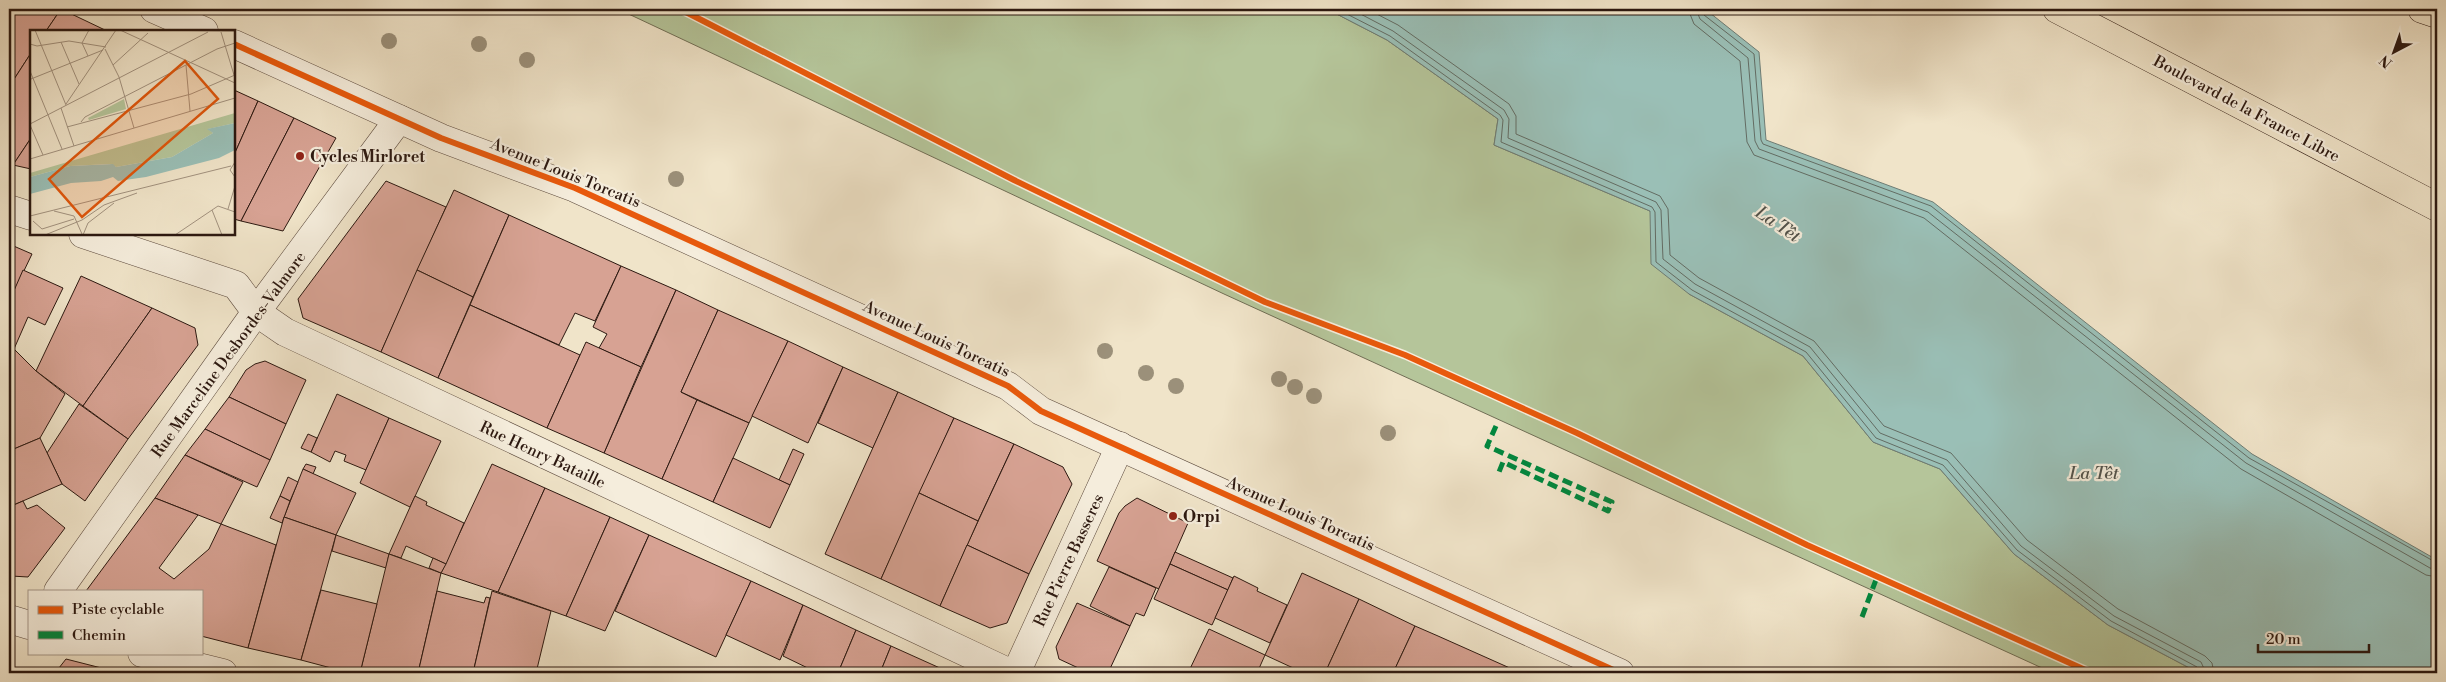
<svg xmlns="http://www.w3.org/2000/svg" width="2446" height="682" viewBox="0 0 2446 682" font-family="'Libre Bodoni',serif">
<rect width="100%" height="100%" fill="#f0e4c9"/>
<filter id="stains"><feTurbulence type="fractalNoise" baseFrequency=".004" numOctaves="4"/><feColorMatrix values="0 0 0 0 .2 0 0 0 0 .09 0 0 0 0 .02 0 0 0 .5 -.17"/></filter>
<radialGradient id="worn" r=".72"><stop offset=".6" stop-color="#630" stop-opacity="0"/><stop offset="1" stop-color="#630" stop-opacity=".3"/></radialGradient>
<path fill="#b5c59a" stroke="#706e55" d="M618,9H1327L1387,40L1498,119L1494,145L1650,211L1689,294L1803,356L1873,442L1940,469L2014,554L2108,625L2199,673H2053L1224,294Z"/>
<path fill="#9abfb6" stroke="#6e7c74" d="M1327,9H1705L1759,52L1766,140L1933,202L2252,454L2437,560V673H2199L2108,625L2014,554L1940,469L1873,442L1803,356L1689,294L1651,264L1650,211L1494,145L1498,119L1387,40Z"/>
<g fill="none" stroke-linecap="round" stroke-linejoin="round">
<g stroke="#636c63" stroke-width="1">
<path d="M1337,9L1390,36L1500,115L1503,120L1501,142L1652,207L1655,212L1656,262L1692,290L1806,352L1876,438L1943,465L2017,550L2111,621L2197,667L2200,673"/>
<path d="M1351,9L1393,31L1504,110L1509,119L1508,138L1656,202L1661,210L1663,259L1695,284L1810,347L1880,433L1947,460L2021,546L2114,616L2201,662L2206,673"/>
<path d="M1367,9L1398,25L1509,104L1516,116V134L1660,196L1668,209L1670,255L1699,278L1814,341L1884,426L1951,453L2027,540L2118,609L2205,656L2212,663L2214,673"/>
<path d="M1688,9L1694,24L1740,61L1747,142L1754,155L1924,218L2241,469L2426,575L2437,577"/>
<path d="M1696,9L1700,19L1748,58L1755,141L1759,149L1928,212L2246,463L2430,568L2437,570"/>
<path d="M1702,9L1704,15L1754,54L1761,140L1763,144L1931,206L2249,458L2437,563"/>
</g>
</g>
<g fill="#d7a293" stroke="#2c1810">
<path d="M9,9H61L46,31H31V53L9,87Z"/>
<path d="M61,9L105,30L46,31Z"/>
<path d="M31,53V138L13,165L9,164V87Z"/>
<path d="M234,90L258,101L234,155Z"/>
<path d="M258,101L294,118L241,221L234,219V155Z"/>
<path d="M294,118L336,138L283,231L241,221Z"/>
<path d="M31,138V169L13,165Z"/>
<path d="M386,181L446,207L381,352L303,318L298,299Z"/>
<path d="M454,190L509,215L473,297L417,270Z"/>
<path d="M509,215L621,266L595,321L575,313L559,345L470,305Z"/>
<path d="M9,244L32,254L9,302Z"/>
<path d="M621,266L676,290L641,367L599,348L607,334L593,327Z"/>
<path d="M23,270L63,288L45,325L28,317L14,349L9,344V302Z"/>
<path d="M417,270L473,297L438,378L381,352Z"/>
<path d="M81,276L152,308L83,406L36,371Z"/>
<path d="M676,290L718,310L681,392L697,400L662,479L604,453Z"/>
<path d="M470,305L580,355L547,428L438,378Z"/>
<path d="M152,308L195,328L198,345L128,439L83,406Z"/>
<path d="M718,310L788,341L749,423L681,392Z"/>
<path d="M788,341L843,367L808,443L752,416Z"/>
<path d="M586,342L641,367L604,453L547,428Z"/>
<path d="M9,344L36,371L65,394L40,438L9,451Z"/>
<path d="M265,361L306,380L286,424L229,397L246,370L255,364Z"/>
<path d="M843,367L898,392L873,448L818,423Z"/>
<path d="M898,392L954,418L881,579L825,554Z"/>
<path d="M337,394L389,418L366,470L344,461L346,455L335,451L330,462L311,452Z"/>
<path d="M229,397L286,424L270,460L205,429Z"/>
<path d="M697,400L749,423L713,502L662,479Z"/>
<path d="M79,404L128,439L85,501L62,484L47,453Z"/>
<path d="M389,418L441,441L410,507L360,483Z"/>
<path d="M954,418L1014,444L978,521L919,493Z"/>
<path d="M205,429L270,460L257,487L185,455Z"/>
<path d="M308,434L317,438L311,452L301,448Z"/>
<path d="M40,438L62,484L9,507V451Z"/>
<path d="M1014,444L1063,467L1072,484L1029,574L967,545Z"/>
<path d="M793,449L804,454L790,485L779,480Z"/>
<path d="M185,455L243,482L221,524L155,498Z"/>
<path d="M733,458L790,485L770,528L713,502Z"/>
<path d="M306,464L316,467L313,474L303,469Z"/>
<path d="M492,464L545,488L498,592L441,573Z"/>
<path d="M303,469L356,493L336,535L284,517Z"/>
<path d="M288,477L298,482L290,501L280,496Z"/>
<path d="M545,488L610,517L566,616L498,592Z"/>
<path d="M919,493L978,521L940,606L881,579Z"/>
<path d="M280,496L290,501L282,523L270,518Z"/>
<path d="M415,496L427,502L426,505L464,523L446,564L406,546L401,558L389,554Z"/>
<path d="M155,498L198,515L159,568L174,579L209,549L221,524L276,545L248,648L201,636V591H86Z"/>
<path d="M1137,498L1188,523L1159,589L1097,561L1119,513L1125,506Z"/>
<path d="M23,501L27,509L37,505L65,528L28,577L11,576L9,571V507Z"/>
<path d="M284,517L336,535L301,660L248,648Z"/>
<path d="M610,517L649,535L605,631L566,616Z"/>
<path d="M336,535L389,554L386,568L332,551Z"/>
<path d="M649,535L751,581L716,657L615,611Z"/>
<path d="M967,545L1029,574L1007,623L990,628L940,606Z"/>
<path d="M1175,552L1233,578L1228,590L1170,564Z"/>
<path d="M389,554L441,573L418,673H360Z"/>
<path d="M433,558L446,564L441,573L429,568Z"/>
<path d="M1170,564L1228,590L1212,625L1154,599Z"/>
<path d="M1109,567L1156,588L1144,616L1136,613L1130,626L1090,606Z"/>
<path d="M1302,573L1359,599L1325,673H1304L1265,655Z"/>
<path d="M1234,576L1258,588L1257,591L1287,605L1270,643L1215,618Z"/>
<path d="M751,581L803,605L780,660L726,635Z"/>
<path d="M321,590L377,604L360,673H350L301,660Z"/>
<path d="M437,591L484,603L486,597L490,598L473,673H418Z"/>
<path d="M492,591L551,611L536,673H473Z"/>
<path d="M1359,599L1415,626L1393,673H1325Z"/>
<path d="M1077,603L1130,626L1108,673H1089L1059,659L1056,647Z"/>
<path d="M803,605L856,630L838,673H818L783,656Z"/>
<path d="M1415,626L1438,636L1521,673H1393Z"/>
<path d="M1209,629L1265,655L1257,673H1188Z"/>
<path d="M856,630L891,646L880,673H838Z"/>
<path d="M891,646L951,673H880Z"/>
<path d="M66,659L121,673H55Z"/>
</g>
<g fill="none" stroke-linecap="round" stroke-linejoin="round">
<defs>
<g id="minor">
<path d="M154,9L204,31"/>
<path d="M234,44L441,138L575,188L1008,386L1041,411L1620,673"/>
<path d="M9,209L31,216"/>
<path d="M83,234L236,285L256,312L285,332L1010,673"/>
<path d="M58,591L256,312L399,119"/>
<path d="M9,619L29,625"/>
<path d="M142,653L223,673"/>
<path d="M1016,673L1120,446"/>
</g>
<g id="primary">
<path d="M2057,9L2437,207"/>
<path d="M2422,9L2437,14"/>
</g>
</defs>
<use href="#minor" stroke="#5d4b3e" stroke-width="29"/>
<use href="#primary" stroke="#2c1810" stroke-width="29"/>
<use href="#minor" stroke="#f5eddc" stroke-width="28"/>
<use href="#primary" stroke="#f0e4c9" stroke-width="28"/>
<g stroke="#00873e" stroke-width="5" stroke-dasharray="10 5" stroke-linecap="butt">
<path d="M1496,426L1487,446L1612,502L1608,511L1503,462L1499,472"/>
<path d="M1862,617L1877,577"/>
</g>
<defs>
<g id="cycleway">
<path d="M680,9L1014,180L1265,302L1405,355L1577,433L1807,545L2092,673"/>
<path d="M234,44L441,138L575,188L1008,386L1041,411L1620,673"/>
</g>
</defs>
<use href="#cycleway" stroke="#f5eddc" stroke-width="9"/>
<use href="#cycleway" stroke="#e8590c" stroke-width="6"/>
</g>
<g fill="#9b907a">
<circle cx="389" cy="41" r="8"/>
<circle cx="479" cy="44" r="8"/>
<circle cx="527" cy="60" r="8"/>
<circle cx="676" cy="179" r="8"/>
<circle cx="1105" cy="351" r="8"/>
<circle cx="1146" cy="373" r="8"/>
<circle cx="1279" cy="379" r="8"/>
<circle cx="1176" cy="386" r="8"/>
<circle cx="1295" cy="387" r="8"/>
<circle cx="1314" cy="396" r="8"/>
<circle cx="1388" cy="433" r="8"/>
</g>
<g fill="#8f2418" stroke="#f5eddc" stroke-width="2">
<circle cx="300" cy="156" r="5"/>
<circle cx="1173" cy="516" r="5"/>
</g>
<g text-anchor="middle" stroke-width="4.5" stroke-linejoin="round" paint-order="stroke">
<g font-size="16" fill="#2c1810" stroke="#f5eddc">
<text transform="translate(2247 108) rotate(28)" y="6">Boulevard de la France Libre</text>
<text transform="translate(566 172) rotate(22)" y="6">Avenue Louis Torcatis</text>
<text transform="translate(937 338) rotate(25)" y="6">Avenue Louis Torcatis</text>
<text transform="translate(228 354) rotate(-54)" y="6">Rue Marceline Desbordes-Valmore</text>
<text transform="translate(543 454) rotate(25)" y="6">Rue Henry Bataille</text>
<text transform="translate(1301 513) rotate(24)" y="6">Avenue Louis Torcatis</text>
<text transform="translate(1068 560) rotate(-65)" y="6">Rue Pierre Basseres</text>
</g>
<g font-size="16" font-weight="bold" fill="#2c1810" stroke="#f5eddc" text-anchor="start">
<text x="310" y="162">Cycles Mirloret</text>
<text x="1183" y="522">Orpi</text>
</g>
<g font-size="18" font-style="italic" fill="#52524a" stroke="#f5eddc">
<text transform="translate(1778 224) rotate(34)" y="6">La Têt</text>
<text x="2094" y="479">La Têt</text>
</g>
</g>
<g transform="translate(30 30)">
<rect width="205" height="205" fill="#f0e4c9"/>
<path d="M94,69L96,79L59,90L58,88ZM205,83V93L178,99L183,103L142,127L86,137L80,134L40,136L0,147V143Z" fill="#b5c59a"/>
<path d="M205,93V120L189,128L116,147L88,151L83,147L71,151L41,153L0,164V147L40,136L83,134L86,137L142,127L183,103L177,99Z" fill="#9abfb6"/>
<path fill="none" stroke="#a2927f" stroke-width="1" d="M5,0L36,75M90,0L205,53M113,0L205,1M191,2L204,45M31,12L49,54M0,14L7,16L39,11L76,17M75,19L89,47L104,98M58,26L52,13L59,0M83,35L118,3M156,35L160,81M0,41L32,119M1,49L73,20M36,74L86,0M31,78L44,116M51,92L55,87L187,19L205,13M0,94L178,2M0,95L13,125M37,97L161,64L205,45M0,129L205,68M205,132L200,140L205,147M198,179L205,156M182,180L192,205M24,181L44,186L52,204M0,186L201,136M3,191L12,199L44,189M15,205L52,190L74,175L107,163M53,205L58,193L84,173M145,205L188,176L205,182"/>
<path fill="#df560c" fill-opacity="0.15" stroke="#df560c" stroke-width="2.5" d="M155,31L188,69L52,187L19,149Z"/>
<rect width="205" height="205" fill="none" stroke="#2c1810" stroke-width="2.5"/>
</g>
<rect width="2446" height="682" fill="none" stroke="#f0e4c9" stroke-width="30"/>
<rect x="10" y="10" width="2426" height="662" fill="none" stroke="#2c1810" stroke-width="2.5"/>
<rect x="15" y="15" width="2416" height="652" fill="none" stroke="#2c1810"/>
<rect x="28" y="590" width="175" height="65" fill="#f5eddc" stroke="#a5988a"/>
<rect x="38" y="606" width="25" height="8" fill="#e8590c" stroke="#a5988a"/>
<text x="72" y="614" font-size="15" fill="#2c1810">Piste cyclable</text>
<rect x="38" y="631" width="25" height="8" fill="#00873e" stroke="#a5988a"/>
<text x="72" y="640" font-size="15" fill="#2c1810">Chemin</text>
<g transform="translate(2394 52) rotate(221)" stroke="#f5eddc" stroke-width="4" paint-order="stroke">
<path d="M0-4L9 19L0 12L-9 19Z" fill="#2c1810"/>
<text y="-8" font-size="14" font-weight="bold" text-anchor="middle" fill="#2c1810">N</text>
</g>
<path d="M2258 644v8h111v-8" fill="none" stroke="#2c1810" stroke-width="2.5"/>
<text x="2266" y="644" font-size="15" fill="#2c1810" stroke="#f5eddc" stroke-width="4" paint-order="stroke">20 m</text>
<rect width="100%" height="100%" filter="url(#stains)"/>
<rect width="100%" height="100%" fill="url(#worn)"/>
</svg>
